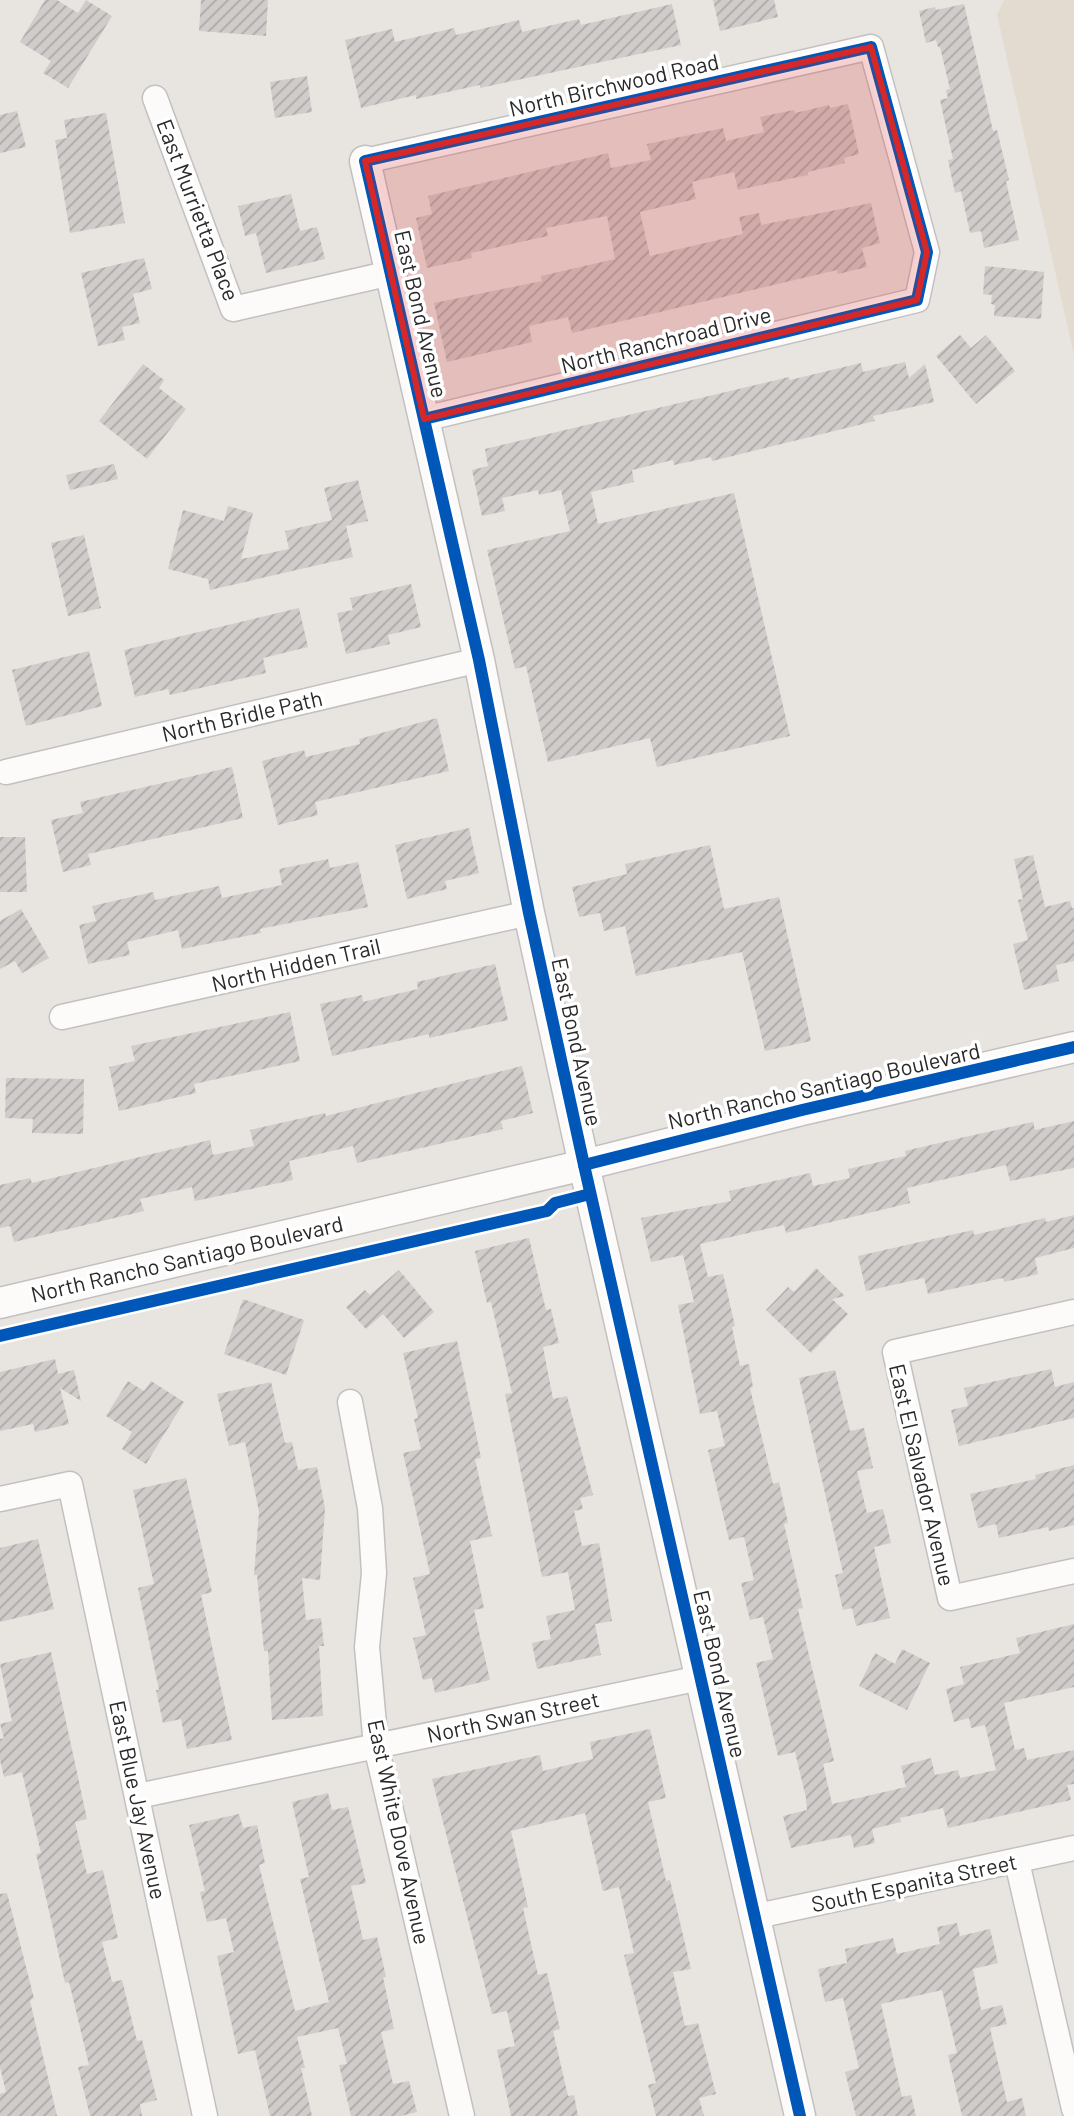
<svg xmlns="http://www.w3.org/2000/svg" width="1074" height="2116" viewBox="0 0 1074 2116" font-family="Barlow,sans-serif">
<defs>
<pattern id="building-hatch" width="6" height="6" patternUnits="userSpaceOnUse" patternTransform="scale(2)"><rect width="6" height="6" fill="#cfccca"/><path d="M-1 1l2-2M0 6l6-6M5 7l2-2" fill="none" stroke="#b2afae"/></pattern>
</defs>
<rect width="100%" height="100%" fill="#e8e4e0"/>
<path fill="#e3dbcf" d="M1004,0H1074V355L997,15Z"/>
<g fill="url(#building-hatch)">
<path d="M45,0H57L78,13L86,0L112,16L68,88L43,73L51,61L20,42Z"/>
<path d="M201,0H268L266,36L199,31Z"/>
<path d="M713,0H774L778,17L720,31Z"/>
<path d="M672,4L681,45L480,88V85L416,99V95L361,108L345,40L392,29L395,42L454,28L456,35L519,20L522,32L579,19L581,25Z"/>
<path d="M964,4L993,131L997,130L1009,180L1006,181L1019,240L984,248L981,231L970,233L961,191L955,193L948,160L953,159L940,100L948,98L946,90L950,89L940,47H938L936,40L926,43L919,11L935,7L936,10Z"/>
<path d="M307,76L312,112L275,118L270,82Z"/>
<path d="M848,104L859,154L844,158L845,163L808,172V175L738,190L734,172L692,182L696,199L640,212L650,256L743,234L739,217L759,213L761,225L871,203L880,243L862,248L867,267L838,274L837,270L572,333L568,317L529,326L532,342L447,362L434,303L542,281L541,276L615,259L607,216L546,228L548,236L471,253L472,258L427,268L416,218L432,214L428,196L608,153L611,168L651,160L647,144L723,128L726,141L764,132L760,117L794,110L795,113L829,105L830,108Z"/>
<path d="M17,111L26,147L0,153V115Z"/>
<path d="M106,113L125,223L70,233L55,140L67,138L64,120Z"/>
<path d="M291,194L300,231L317,227L325,259L266,273L256,233L245,236L238,206Z"/>
<path d="M144,258L152,289L133,294L140,323L122,327L125,340L98,346L81,273Z"/>
<path d="M985,266L1044,272L1041,319L994,316L995,305L991,304L992,295L983,294Z"/>
<path d="M960,335L971,348L986,335L1015,371L976,404L936,356Z"/>
<path d="M905,362L909,378L925,364L934,402L873,416L875,421L712,461L711,457L674,465L673,460L632,470L634,482L591,492L598,524L734,493L790,736L657,767L650,738L548,762L526,666L515,669L487,550L570,531L561,490L539,495L538,490L502,498L505,511L482,516L472,470L488,466L485,449L789,377L790,380L861,363L863,372Z"/>
<path d="M143,364L164,380L159,388L186,409L147,459L99,421Z"/>
<path d="M114,464L118,479L70,490L66,475Z"/>
<path d="M358,480L368,521L346,526L353,557L210,590L208,579L168,569L183,510L224,521L228,506L253,513L241,559L289,549L285,531L332,520L324,488Z"/>
<path d="M84,535L101,608L68,616L51,543Z"/>
<path d="M411,584L421,627L388,635L390,644L346,654L337,613L353,610L350,598Z"/>
<path d="M299,608L308,647L263,658L266,673L170,695L168,689L135,697L124,650Z"/>
<path d="M89,651L102,706L26,726L12,670Z"/>
<path d="M437,718L449,771L315,802L318,815L278,825L262,761L304,750L306,757L360,744L359,739Z"/>
<path d="M232,767L243,818L88,854L91,865L63,872L51,820L83,813L80,802Z"/>
<path d="M469,828L479,873L445,881L447,889L407,899L395,845Z"/>
<path d="M0,837H25L27,892H0Z"/>
<path d="M710,845L724,909L779,897L811,1041L765,1051L742,952L636,976L625,926L604,931L600,913L579,917L572,887L627,874L625,864Z"/>
<path d="M1033,855L1045,907L1070,901L1072,908H1074V961L1056,965L1059,981L1024,990L1013,944L1028,940L1018,900L1023,899L1014,859Z"/>
<path d="M328,859L330,868L358,862L368,907L260,929L261,933L182,949L178,930L127,942L130,955L88,964L79,925L96,921L92,906L153,892L155,900L219,886L222,898L282,885L279,869Z"/>
<path d="M21,909L49,958L22,973L15,961L0,969V921Z"/>
<path d="M495,964L508,1020L429,1038V1034L332,1056L320,1004L362,995L363,1002L418,989L417,982Z"/>
<path d="M290,1012L300,1061L194,1084L196,1093L119,1111L109,1067L135,1061L131,1046Z"/>
<path d="M522,1066L533,1113L501,1121L503,1129L357,1163L353,1146L289,1161L293,1180L195,1201L192,1187L140,1199L144,1211L14,1242L10,1226L0,1228V1185L30,1178L32,1183L210,1140L213,1155L254,1146L250,1130L325,1113L326,1116Z"/>
<path d="M6,1078L84,1079L83,1134L32,1133L33,1119L5,1118Z"/>
<path d="M1074,1121V1168L1010,1181L1006,1165L907,1188L910,1203L786,1233L784,1225L700,1244L708,1277L723,1274L735,1326L732,1327L740,1366L749,1364L753,1387L750,1388L773,1484L779,1482L788,1523L784,1524L803,1608L798,1609L834,1761L823,1764L832,1804L906,1787L901,1766L931,1758L935,1775L958,1770L960,1778L996,1770L985,1725L971,1728L969,1718L954,1722L946,1689L964,1684L960,1667L1020,1653L1016,1638L1074,1624V1687L1004,1703L1015,1750L1024,1748L1027,1760L1074,1750V1784L1067,1785L1071,1800L948,1828L943,1808L900,1818L901,1822L872,1829L875,1843L854,1848L851,1835L791,1848L783,1816L807,1810L806,1798L795,1752L778,1756L756,1663L773,1659L763,1617L750,1620L741,1583L754,1580L744,1537L729,1540L721,1506L708,1450L725,1446L717,1411L700,1414L678,1305L694,1302L683,1255L651,1262L641,1218L731,1201L729,1191L810,1173L813,1186L850,1178L848,1169L906,1156L905,1151L956,1139L1033,1122L1035,1130Z"/>
<path d="M1074,1215V1248L1035,1258L1038,1274L1004,1282L1003,1278L928,1294L924,1278L866,1291L858,1256L973,1230L974,1235L1045,1218L1046,1222Z"/>
<path d="M529,1238L546,1310L551,1309L559,1343L543,1347L553,1399L567,1396L593,1495L580,1498L583,1509L574,1511L582,1546L599,1543L612,1621L595,1624L601,1655L537,1669L532,1643L551,1639L546,1616L575,1610L568,1572L542,1577L505,1394L512,1393L491,1302L487,1303L475,1251Z"/>
<path d="M816,1268L845,1296L832,1299L848,1314L811,1353L766,1310L788,1287L794,1292Z"/>
<path d="M399,1270L434,1312L404,1338L383,1314L366,1329L346,1307L365,1290L370,1295Z"/>
<path d="M243,1299L304,1320L286,1375L224,1354Z"/>
<path d="M457,1341L481,1458L475,1459L492,1536L470,1541L484,1608L474,1610L490,1680L435,1693L432,1678L423,1680L413,1638L426,1635L413,1578L430,1574L403,1453L421,1449L414,1419L418,1418L403,1353Z"/>
<path d="M55,1359L58,1374L74,1370L81,1401L60,1388L69,1424L35,1432L33,1424L0,1431V1372Z"/>
<path d="M1051,1369L1055,1387L1074,1382V1418L959,1446L951,1410L968,1406L964,1388Z"/>
<path d="M835,1370L850,1431L864,1428L873,1468L857,1471L867,1513L883,1509L891,1543L874,1547L890,1618L856,1626L852,1608L843,1610L835,1575L843,1573L799,1378Z"/>
<path d="M128,1381L144,1391L151,1381L184,1402L146,1464L122,1449L132,1432L106,1416Z"/>
<path d="M271,1382L285,1443L292,1442L298,1470L317,1467L325,1508L320,1580L302,1578L306,1620L321,1618L324,1646H319L323,1716L272,1720L268,1651H264L257,1575H254L259,1512L245,1442L229,1446L217,1394Z"/>
<path d="M1074,1465V1525L1049,1531L1048,1527L999,1538L996,1524L978,1528L970,1494L1036,1479L1035,1475Z"/>
<path d="M186,1478L212,1592L201,1595L232,1740L187,1749L181,1719L163,1723L156,1690H159L138,1588L154,1584L133,1490Z"/>
<path d="M38,1539L54,1609L0,1622V1548Z"/>
<path d="M902,1649L930,1663L907,1710L859,1686L875,1653L895,1664Z"/>
<path d="M51,1652L87,1819L75,1822L87,1874L103,1870L118,1938L102,1942L112,1982L122,1980L137,2041L142,2040L157,2100L140,2104L142,2116H90L78,2067L89,2065L69,1982L65,1983L54,1933L36,1854L41,1853L22,1772L4,1777L0,1760V1739L4,1738L0,1724L12,1721L0,1664Z"/>
<path d="M650,1729L666,1798L648,1802L666,1881L670,1880L691,1969L673,1972L685,2026L698,2023L716,2094L699,2098L704,2116H656L648,2085L656,2083L624,1955L634,1953L619,1887L603,1891L585,1813L511,1831L528,1907L523,1908L538,1975L547,1973L560,2029L553,2031L568,2096L574,2095L578,2116H511L497,2050L515,2046L507,2011L492,2014L432,1779L540,1755L543,1771L593,1759L590,1742Z"/>
<path d="M328,1793L332,1810L348,1807L366,1883L351,1886L363,1940L377,1937L386,1977H383L394,2029L381,2032L393,2084L409,2081L417,2112L401,2116H351L339,2065L347,2064L338,2028L297,2037L305,2068H301L312,2116H270L255,2050L238,2054L217,1956L234,1952L226,1918L207,1922L200,1892L205,1891L189,1825L239,1814L243,1828L257,1825L265,1863L259,1865L295,2011L329,2002L300,1879L309,1877L292,1802Z"/>
<path d="M7,1893L34,1998L30,2001L57,2116H0V2094L6,2092L0,2067V1894Z"/>
<path d="M957,1923L960,1936L990,1929L998,1963L973,1969L981,2010L1002,2005L1007,2024L990,2028L1007,2102L1022,2098L1026,2116H962L948,2055L957,2053L942,1990L881,2004L902,2097L911,2095L916,2116H856L845,2072L859,2068L846,2011L843,1998L825,2002L818,1969L847,1963L845,1949L893,1938L897,1954L940,1944L937,1927Z"/>
</g>
<g fill="none" stroke-linecap="round" stroke-linejoin="round">
<defs>
<g id="minor">
<path d="M155,98L233,309L391,273"/>
<path d="M365,161L871,47L927,252L917,300L424,419"/>
<path d="M6,772L479,660"/>
<path d="M62,1017L529,913"/>
<path d="M1074,1312L895,1352L950,1598L1074,1571"/>
<path d="M350,1402L370,1508L374,1573L367,1647L376,1746L462,2116"/>
<path d="M0,1499L70,1484L205,2116"/>
<path d="M138,1796L700,1678"/>
<path d="M1017,1862L1074,2109"/>
<path d="M753,1917L1074,1848"/>
</g>
<g id="tertiary">
<path d="M365,161L479,660L529,913L584,1165L800,2116"/>
<path d="M0,1303L584,1165L802,1110L1074,1047"/>
</g>
</defs>
<use href="#minor" stroke="#c2c1c1" stroke-width="27"/>
<use href="#tertiary" stroke="#c2c1c1" stroke-width="33"/>
<use href="#minor" stroke="#fcfbfa" stroke-width="24"/>
<use href="#tertiary" stroke="#fcfbfa" stroke-width="30"/>
<defs>
<g id="cycleway">
<path d="M424,419L917,300L927,252L871,47L365,161L479,660L529,913L584,1165L800,2116"/>
<path d="M584,1165L802,1110L1074,1047"/>
<path d="M0,1336L547,1211L555,1203L590,1194"/>
</g>
</defs>
<use href="#cycleway" stroke="#fff" stroke-width="17"/>
<use href="#cycleway" stroke="#0057b8" stroke-width="12"/>
</g>
<path fill="#d62828" fill-opacity="0.2" stroke="#d62828" stroke-width="6" stroke-linejoin="round" d="M871,47L927,252L917,300L424,419L365,161Z"/>
<g text-anchor="middle" stroke-width="7" stroke-linejoin="round" paint-order="stroke">
<g font-size="22" fill="#2a2a2a" stroke="#fff">
<text transform="translate(614 85) rotate(-13)" y="8">North Birchwood Road</text>
<text transform="translate(198 210) rotate(69)" y="8">East Murrietta Place</text>
<text transform="translate(421 314) rotate(77)" y="8">East Bond Avenue</text>
<text transform="translate(666 340) rotate(-14)" y="8">North Ranchroad Drive</text>
<text transform="translate(242 716) rotate(-13)" y="8">North Bridle Path</text>
<text transform="translate(296 965) rotate(-13)" y="8">North Hidden Trail</text>
<text transform="translate(577 1042) rotate(78)" y="8">East Bond Avenue</text>
<text transform="translate(824 1086) rotate(-13)" y="8">North Rancho Santiago Boulevard</text>
<text transform="translate(187 1259) rotate(-13)" y="8">North Rancho Santiago Boulevard</text>
<text transform="translate(922 1475) rotate(77)" y="8">East El Salvador Avenue</text>
<text transform="translate(720 1674) rotate(77)" y="8">East Bond Avenue</text>
<text transform="translate(513 1717) rotate(-12)" y="8">North Swan Street</text>
<text transform="translate(138 1800) rotate(78)" y="8">East Blue Jay Avenue</text>
<text transform="translate(399 1832) rotate(78)" y="8">East White Dove Avenue</text>
<text transform="translate(914 1883) rotate(-12)" y="8">South Espanita Street</text>
</g>
</g>
</svg>
